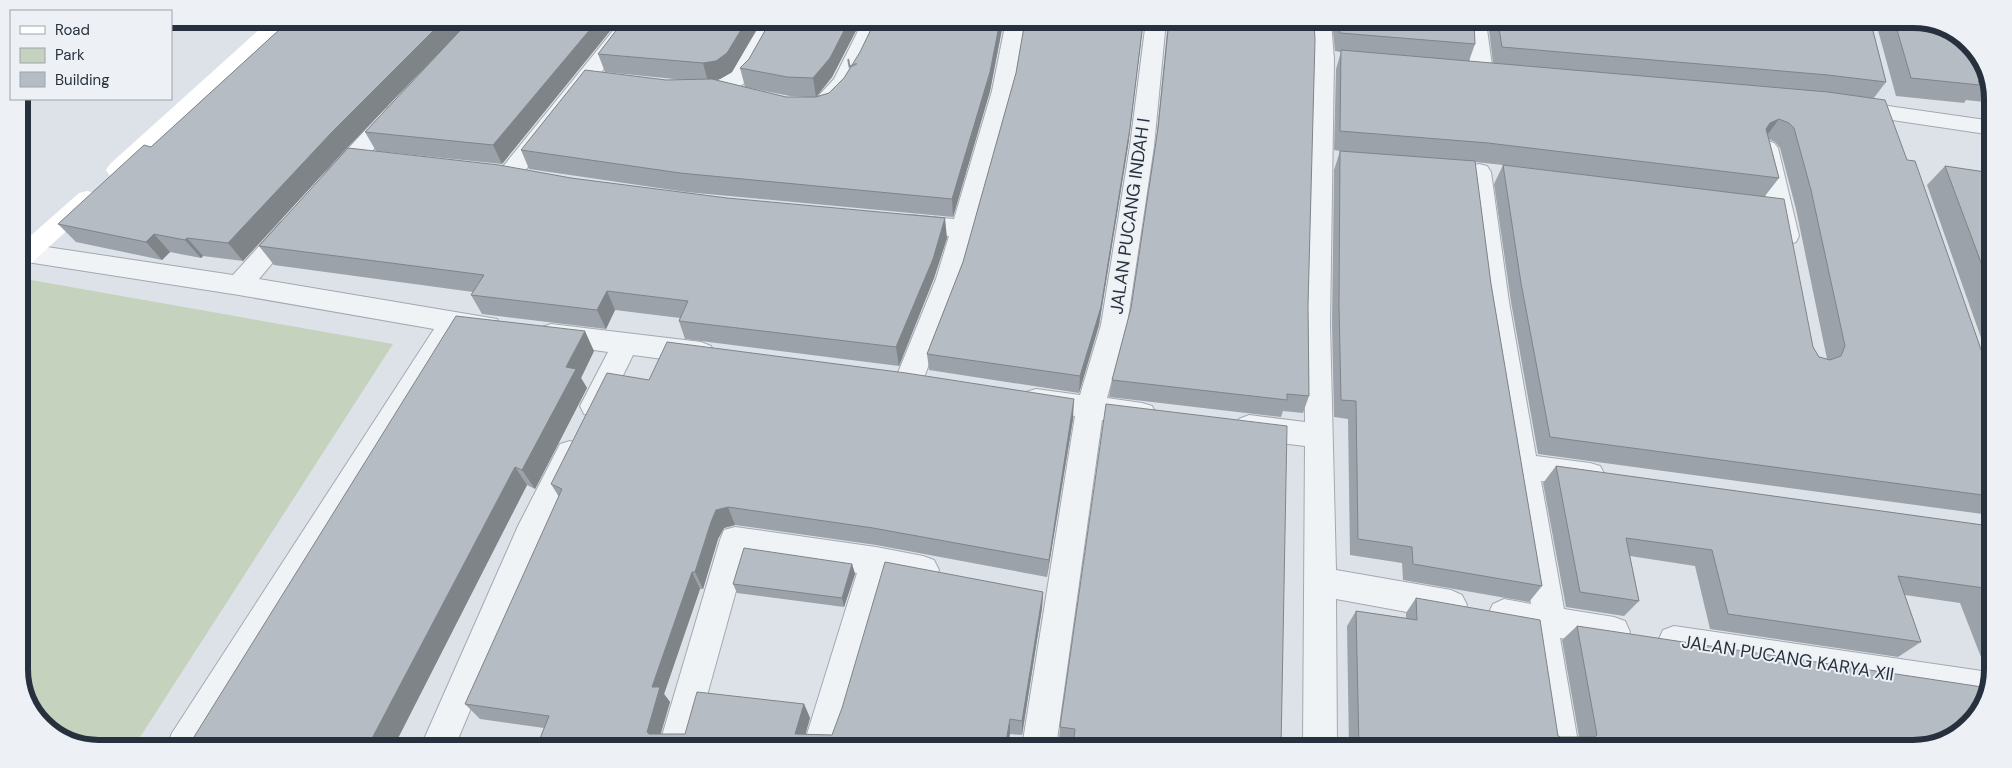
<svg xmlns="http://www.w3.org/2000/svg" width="2012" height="768" viewBox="0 0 2012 768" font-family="'DM Sans',sans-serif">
<rect width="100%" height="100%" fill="#dde2e8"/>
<path fill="#c5d2be" d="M31,280L393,344L135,745H73L35,718L19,675V291Z"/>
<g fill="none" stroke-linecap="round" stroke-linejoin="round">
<defs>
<g id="minor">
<path d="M171,19H288L290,22L287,26L280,28L171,29Z"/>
<path d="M763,20H784C766,47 759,84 724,94C713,97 701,98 689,95L686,90L689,85L714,82L731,73Z"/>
<path d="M863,21H883C870,49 853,104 820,113L812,111L809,106L834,79Z"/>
<path d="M1006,21H1024L1025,23L1014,91L962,279L923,380L919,388L909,391L899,388L895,380L936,279L949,236L901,230L898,224L901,218L910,215L954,219L992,91Z"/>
<path d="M1146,21H1166L1154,146L1127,325L1107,398L1142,403L1152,406L1156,414L1152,422L1142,425L1102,420L1056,747H1022L1075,416L1036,411L1026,408L1022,400L1026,392L1036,389L1080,395L1101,325L1130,146Z"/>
<path d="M1311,22H1331L1334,59L1330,324L1336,570L1451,590L1462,595L1467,605L1462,615L1451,620L1336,599L1337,748H1303L1305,446L1249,439L1239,435L1235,427L1239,419L1249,415L1305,422L1304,324L1312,59Z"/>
<path d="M1466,22H1486L1493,73L1490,78L1482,80L1474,78L1471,73Z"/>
<path d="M623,25L630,27L633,31L517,181L509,183L501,181L497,175L501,169L616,27Z"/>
<path d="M1853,101L1993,121V135L1845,113L1842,108L1845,103Z"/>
<path d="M394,106L402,108L405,113L402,118L343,183L335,185L327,183L323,177L327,171L386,108Z"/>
<path d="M1766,140L1774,143L1778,148L1799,236L1796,242L1787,245L1778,242L1775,236L1754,148L1758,143Z"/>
<path d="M1479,164L1487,166L1491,172L1509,302L1536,456L1590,463L1600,466L1605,475L1600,484L1590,487L1541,481L1564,609L1614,617L1625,621L1630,632L1625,643L1614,647L1560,638L1579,748H1545L1528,633L1504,629L1493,624L1488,614L1493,604L1504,599L1531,604L1483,302L1467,172L1471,166Z"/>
<path d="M290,219L299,222L302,228L259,279L497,319L501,326L497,333L488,336L459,333L203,745H167L172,733L434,329L239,295L27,262L19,260V246L27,244L233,275L281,222Z"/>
<path d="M551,324L701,342L711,346L714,353L711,360L701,364L633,355L604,414L594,417L584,414L580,406L608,352L551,344L542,341L538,334L542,327Z"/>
<path d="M570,441L580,444L584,453L547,529L455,746H421L518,526L560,444Z"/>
<path d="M735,527L876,547L923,556L934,560L939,570L934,580L923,584L886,578L837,747H803L857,573L746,555L693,746H659L720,540L724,530Z"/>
<path d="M1674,626L1989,672V695L1983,703L1674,656L1663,652L1658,641L1663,630Z"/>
</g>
</defs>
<use href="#minor" stroke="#a3a9b2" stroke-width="2"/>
<use href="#minor" fill="#f0f3f6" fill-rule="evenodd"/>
<g fill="#fff" fill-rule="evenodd">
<path d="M271,19H293L126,176L118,178L110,176L106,170L110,164Z"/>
<path d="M87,191L95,193L99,199L95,205L28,266L19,269V246L79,193Z"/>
</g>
</g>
<g fill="#9ca2a9" fill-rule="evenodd">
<path d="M291,19L619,20L502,164L376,151L365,132L449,42L344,151L243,261L203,256L201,258L170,252L162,260L76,242L58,224L151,147Z"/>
<path d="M624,20H762L732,72L720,79L716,80L786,97H805L790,96L745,87L740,68L749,59L771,20L861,21L832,77L817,96L829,93L1002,29L990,91L953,217L686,192L529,169L521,150L666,80H684L605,72L598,54Z"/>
<path d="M1025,21H1145L1143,25L1128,146L1099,325L1079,393L929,370L927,354L963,262L1016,73Z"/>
<path d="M1168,21L1314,22L1308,306L1309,396L1303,413L1283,411L1281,417L1109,397L1112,380L1131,308L1156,143Z"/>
<path d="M1332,22H1474L1475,44L1469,61L1493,63L1488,22L1871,23L1886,82L1873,99L1907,160L1991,378L1990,515L1538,454L1511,302L1494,184L1503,165L1475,162L1491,284L1542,586L1529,602L1403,580L1402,563L1350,555L1348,419L1334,417L1332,324L1334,170L1340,151L1334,150L1336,69L1341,52L1335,51ZM1769,139L1775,142L1780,148L1796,209L1827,359L1819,357L1813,347L1765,196L1779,178Z"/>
<path d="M1876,23H1939L1977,50L1993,93V103L1966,100L1964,103L1896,96Z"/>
<path d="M1945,166L1992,173L1991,366L1927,185Z"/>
<path d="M571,178L947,238L934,278L899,366L685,339L679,321L680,318L615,310L606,329L482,314L471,295L473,292L274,265L259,246Z"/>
<path d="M594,351L581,378L587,388L535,489L527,485L394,746L189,745Z"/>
<path d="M649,380L1073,419L1047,577L876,545L735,525L724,528L718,539L703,589H700L664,694L670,702L661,734H685L804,704L810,718L805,734L832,735L1043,592L1042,608L1022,735L1010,734L537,746L544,728L480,719L465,704L559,497L551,484Z"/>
<path d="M1287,426L1073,743L1059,741L1060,727Z"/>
<path d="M1556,466L1990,526L1989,670H1986L1960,603L1905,595L1921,642L1898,657L1710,629L1695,566L1630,556L1639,601L1624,616L1566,607L1543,483Z"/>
<path d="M852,564L855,574L844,607L737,593L733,584Z"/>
<path d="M1416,598L1560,737H1579L1562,640L1577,626L1913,749L1349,748L1347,626L1356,611L1406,618V613Z"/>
</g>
<g fill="#7f8489">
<path d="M444,20H471L344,151L243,261L228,243L332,132Z"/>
<path d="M598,20H619L502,164L493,145Z"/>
<path d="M747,20H762L732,72L720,79L708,82L703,63Z"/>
<path d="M849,21H861L832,77L816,97L813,78Z"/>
<path d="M1000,21H1002V29L990,91L953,217L952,199Z"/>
<path d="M1143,23L1128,146L1099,325L1079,393L1080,376Z"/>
<path d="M1779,119L1765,138L1757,142L1770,123Z"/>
<path d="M945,218L947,238L934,278L899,366L896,347Z"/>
<path d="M154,234L170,252L162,260L146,242Z"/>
<path d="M187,238L203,256L201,258L185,240Z"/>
<path d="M607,291L615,310L606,329L597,310Z"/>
<path d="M585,331L594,351L581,378L587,388L535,489L522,470L566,367Z"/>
<path d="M1074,399L1073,419L1047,577L1049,560Z"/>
<path d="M515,467L527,485L394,746H368Z"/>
<path d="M728,507L735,525L724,528L718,539L703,589L695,572L711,522L716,510Z"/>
<path d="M852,564L855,574L844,607L842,598Z"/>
<path d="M692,572L700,589L664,694L670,702L657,745L647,732L652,687Z"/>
<path d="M1043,592L1042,608L1022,735V721Z"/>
<path d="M804,704L810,718L802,747L795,734Z"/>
<path d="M1010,719V734L1008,747H1005Z"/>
</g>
<g fill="#b5bcc4" stroke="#7f8489">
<path d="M291,19L444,20L332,132L228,243L187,238L185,240L154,234L146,242L58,224L144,145L151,147Z"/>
<path d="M470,20H598L493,145L365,132Z"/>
<path d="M624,20H747L727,53L716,61L703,63L598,54Z"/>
<path d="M771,20L849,21L830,58L813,78L787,77L740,68L749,59Z"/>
<path d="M875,21H1000L990,72L952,199L680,173L521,150L585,70L666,80L712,79L786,97H816L829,93L844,78L860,52Z"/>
<path d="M1025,21H1126L1143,23L1130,128L1101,307L1080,376L927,354L963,262L1016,73Z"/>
<path d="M1169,21L1314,22L1315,40L1308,306L1309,396L1287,394V400L1112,380L1131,308L1158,128Z"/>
<path d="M1339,22H1474L1475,44L1340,33Z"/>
<path d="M1498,22L1871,23L1886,82L1828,75L1502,47Z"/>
<path d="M1895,23H1939L1977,50L1989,82L1978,81L1980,85L1911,78Z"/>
<path d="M1341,50L1828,92L1885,100L1907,160L1915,161L1991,378L1990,496L1550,437L1521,283L1503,165L1784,199L1813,347L1819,357L1830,360L1841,356L1845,346L1811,190L1794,128L1789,123L1779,119L1770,123L1766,129L1779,178L1488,143L1340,131Z"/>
<path d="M348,148L499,165L571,178L727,198L945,218L933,259L896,347L679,321L688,301L607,291L597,310L471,295L484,275L259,246Z"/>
<path d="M1340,151L1475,161L1491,284L1542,586L1413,564L1412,547L1358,539L1356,401L1341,400L1339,305Z"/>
<path d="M1945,166L1992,173V292Z"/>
<path d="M456,316L585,331L566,367L576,369L522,470L515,467L368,746L189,745Z"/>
<path d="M667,342L906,373L1074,399L1049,560L873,528L728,507L716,510L711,522L695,572H692L652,687H660L647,732L649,734H685L697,692L804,704L795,734L832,735L842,708L885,562L1043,592L1022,721L1010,719L1005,747L537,746L549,716L465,704L562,489L551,484L607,373L649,380Z"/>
<path d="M1106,404L1287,426L1281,748L1073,747L1075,729L1060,727Z"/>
<path d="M1556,466L1990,526V602L1984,588L1898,576L1921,642L1728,614L1712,550L1626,538L1639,601L1580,592Z"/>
<path d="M744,548L852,564L842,598L733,584Z"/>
<path d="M1416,598L1540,620L1558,736L1560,737H1595L1597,735L1577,626L1989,688V695L1962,733L1913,749L1359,748L1356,611L1417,620Z"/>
</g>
<defs><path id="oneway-chevron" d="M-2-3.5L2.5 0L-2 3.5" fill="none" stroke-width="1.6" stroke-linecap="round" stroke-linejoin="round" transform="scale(1.25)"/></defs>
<use stroke="#8c929a" href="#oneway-chevron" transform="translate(851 64) rotate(118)"/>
<g text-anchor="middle" stroke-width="4" stroke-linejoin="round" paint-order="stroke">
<g font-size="18" fill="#27313e" stroke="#edf1f5">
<text transform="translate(1130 216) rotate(-82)" y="6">JALAN PUCANG INDAH I</text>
<text transform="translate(1788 658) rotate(9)" y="6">JALAN PUCANG KARYA XII</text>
</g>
</g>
<path d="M0 0H2012V768H0ZM99 28H1913A71 71 0 0 1 1984 99V669A71 71 0 0 1 1913 740H99A71 71 0 0 1 28 669V99A71 71 0 0 1 99 28Z" fill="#edf1f5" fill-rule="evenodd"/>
<path fill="none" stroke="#27313e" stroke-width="6" d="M99 28H1913A71 71 0 0 1 1984 99V669A71 71 0 0 1 1913 740H99A71 71 0 0 1 28 669V99A71 71 0 0 1 99 28Z"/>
<rect x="10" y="10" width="162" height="90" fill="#edf1f5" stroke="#9ea4ac"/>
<rect x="20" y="26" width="25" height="8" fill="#ffffff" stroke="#9ea4ac"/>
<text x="55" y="35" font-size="15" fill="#27313e">Road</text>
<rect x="20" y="48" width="25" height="15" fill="#c5d2be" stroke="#9ea4ac"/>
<text x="55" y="60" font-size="15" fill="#27313e">Park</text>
<rect x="20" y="72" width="25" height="15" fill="#b5bcc4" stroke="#9ea4ac"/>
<text x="55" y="85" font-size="15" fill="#27313e">Building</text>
</svg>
